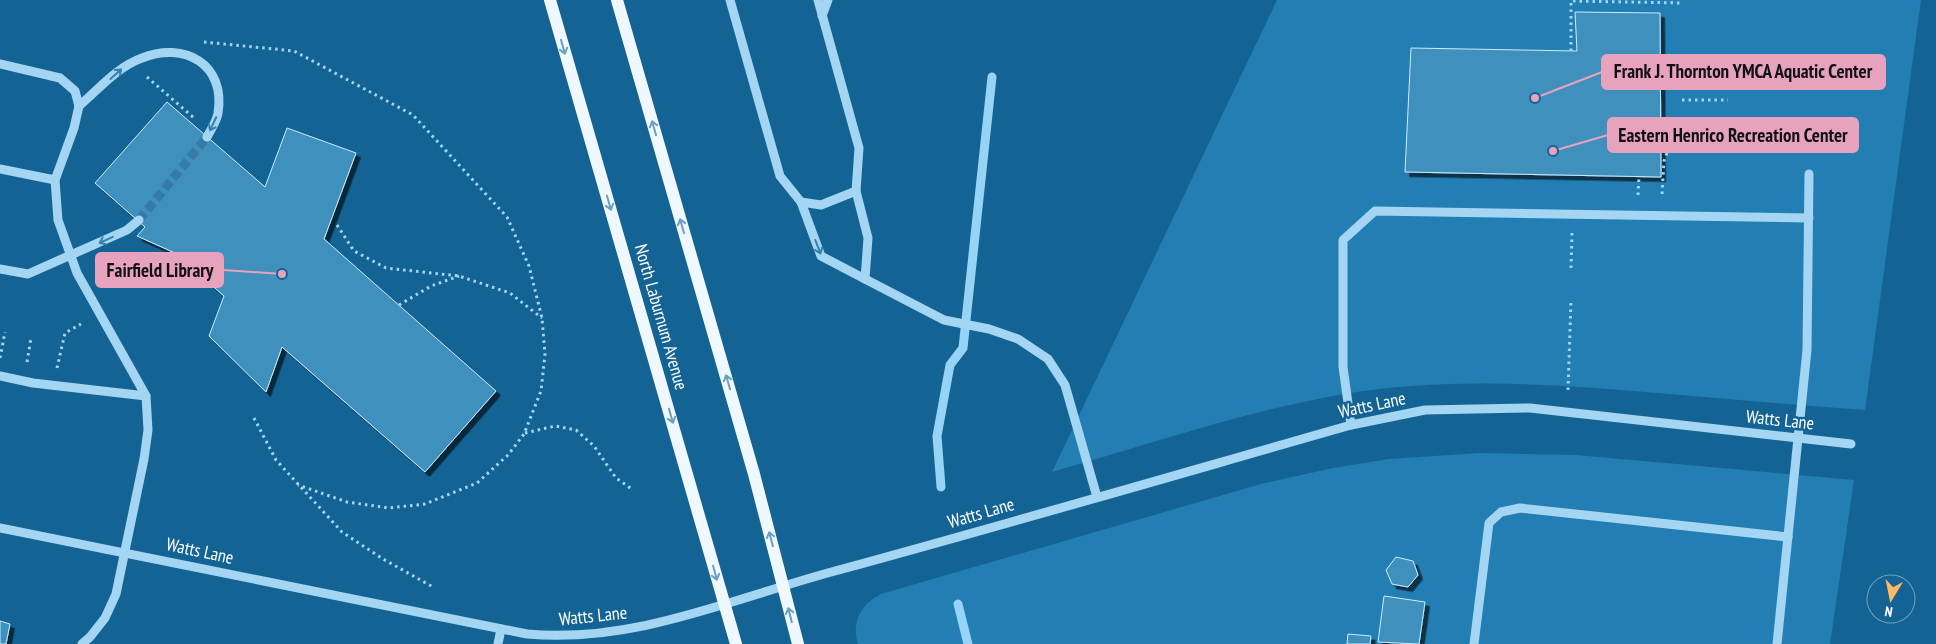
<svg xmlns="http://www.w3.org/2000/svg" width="1936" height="644" viewBox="0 0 1936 644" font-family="'PT Sans Narrow',sans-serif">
<defs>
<filter id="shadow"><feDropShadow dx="4.5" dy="4.5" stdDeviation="0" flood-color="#0009"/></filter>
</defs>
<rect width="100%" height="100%" fill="#136495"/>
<g fill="#227eb3">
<path d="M1277,0H1921L1865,410C1796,405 1727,399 1658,393C1554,384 1449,377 1344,394C1245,411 1148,445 1052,472Z"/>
<path d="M1479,453L1576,455L1854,480L1830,644H858C851,622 861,604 881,594L1261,484L1333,468L1389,459Z"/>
</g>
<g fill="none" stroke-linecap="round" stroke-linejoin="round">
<g stroke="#96d3f5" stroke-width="9">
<path d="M941,487L937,436L950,365L963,348L992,77"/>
<path d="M958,604L968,644"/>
</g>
</g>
<g fill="#4090be" stroke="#cbebfd" filter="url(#shadow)">
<path d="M1575,12L1660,13L1661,177L1405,172L1411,48L1577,51Z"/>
<path d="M167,102L265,187L287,128L356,153L324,239L496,391L425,472L282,347L266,392L209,336L224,296L175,253L137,236L145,227L95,183Z"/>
<path d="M1396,557L1413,561L1418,575L1408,587L1392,584L1386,570Z"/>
<path d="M1384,596L1425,602L1419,644L1378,642Z"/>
<path d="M0,621L10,624L6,644H0Z"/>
<path d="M1348,634L1371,636L1370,644H1347Z"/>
</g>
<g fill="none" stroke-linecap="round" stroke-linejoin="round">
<path stroke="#367ba5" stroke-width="9" stroke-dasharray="9 4.5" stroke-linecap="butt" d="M139,220L207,137"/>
<g stroke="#a4d5f2" stroke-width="3" stroke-dasharray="2.5 4" stroke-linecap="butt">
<path d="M204,42L294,51L413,115L507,217L529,266L542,318L545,354L541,391L524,434L508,455L477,483L425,504L389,508L347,502L298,485"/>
<path d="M1571,51V1L1683,3"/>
<path d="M147,77L194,118"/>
<path d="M1682,100H1728"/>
<path d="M1662,194L1664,161L1668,150L1680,146"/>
<path d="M1638,195L1639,176"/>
<path d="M337,225L354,251L386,268L459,276L510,293L542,318"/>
<path d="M1571,268L1572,233"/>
<path d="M399,305L431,286L459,276"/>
<path d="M0,358L5,332"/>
<path d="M27,362L31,338"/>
<path d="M57,368L65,333L81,324"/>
<path d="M1568,390L1571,301"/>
<path d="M254,418L276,460L342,532L383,559L433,587"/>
<path d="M525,433L555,426L576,430L594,446L616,478L633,490"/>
</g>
<g stroke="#a4d5f2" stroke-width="9">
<path d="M730,0L780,176L801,202L821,205L856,191L859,148L818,0"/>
<path d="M822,16L828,0"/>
<path d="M0,64L60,78L75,91L79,106L74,128L55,180L58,220L77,273L146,396L148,430L144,459L116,594L105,618L90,637L82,644"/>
<path d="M79,106C99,89 117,67 142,58C184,41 226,64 218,113C217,121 211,129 207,137"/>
<path d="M0,169L55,180"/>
<path d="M801,202L821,256L865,279L868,238L856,191"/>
<path d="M0,269L28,274L127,230L139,220"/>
<path d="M865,279L944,320L989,329L1018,339L1048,359L1065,385L1097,497"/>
<path d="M0,376L33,383L146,396"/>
<path d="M1351,425L1343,367V240L1375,211L1809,218"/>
<path d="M0,528L527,634C634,644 734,598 835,571C1008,524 1179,474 1351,425L1425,410L1530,408L1851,444"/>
<path d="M498,644L501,629"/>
<path d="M1474,644L1489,523L1501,512L1520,508L1788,537"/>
<path d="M1777,644L1807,350L1809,174"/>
</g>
<g stroke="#eff8ff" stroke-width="12">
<path d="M550,0L736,644"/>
<path d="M617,0L754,474L798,644"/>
</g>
</g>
<defs><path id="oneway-shaft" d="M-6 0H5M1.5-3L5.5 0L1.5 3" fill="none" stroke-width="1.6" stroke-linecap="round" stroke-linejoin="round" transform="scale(1.25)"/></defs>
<g stroke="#6b9fbf">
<use href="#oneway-shaft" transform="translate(563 47) rotate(74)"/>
<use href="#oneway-shaft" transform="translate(654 128) rotate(-106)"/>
<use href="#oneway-shaft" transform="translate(609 203) rotate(74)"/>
<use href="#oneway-shaft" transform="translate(682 226) rotate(-106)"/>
<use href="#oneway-shaft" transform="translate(728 382) rotate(-106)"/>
<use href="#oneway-shaft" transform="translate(671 416) rotate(74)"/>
<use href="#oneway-shaft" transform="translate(771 539) rotate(-105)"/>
<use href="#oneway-shaft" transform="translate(715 573) rotate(75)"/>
<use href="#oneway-shaft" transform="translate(790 615) rotate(-104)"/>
</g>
<g stroke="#3780ac">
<use href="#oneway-shaft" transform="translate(116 74) rotate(-42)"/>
<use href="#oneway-shaft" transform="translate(213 124) rotate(115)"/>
<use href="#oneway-shaft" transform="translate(106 240) rotate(155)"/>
<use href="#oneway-shaft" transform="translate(818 247) rotate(69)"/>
</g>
<g text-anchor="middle" stroke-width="5" stroke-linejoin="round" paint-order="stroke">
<g font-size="18" fill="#fff" stroke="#136495">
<text transform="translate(661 317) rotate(74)" y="6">North Laburnum Avenue</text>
<text transform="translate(1372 405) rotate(-12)" y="6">Watts Lane</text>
<text transform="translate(1780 420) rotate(6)" y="6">Watts Lane</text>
<text transform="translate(981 513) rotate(-16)" y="6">Watts Lane</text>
<text transform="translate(200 551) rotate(12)" y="6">Watts Lane</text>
<text transform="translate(593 616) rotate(-6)" y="6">Watts Lane</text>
</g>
</g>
<path fill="none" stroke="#e7a3bd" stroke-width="2" d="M1535 98L1602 72M1553 151L1608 135M282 274L223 270"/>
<g fill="#e7a3bd" stroke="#136495" stroke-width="2">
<circle cx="1535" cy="98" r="5"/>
<circle cx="1553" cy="151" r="5"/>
<circle cx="282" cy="274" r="5"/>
</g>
<g fill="#e7a3bd" stroke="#e7a3bd" stroke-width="2">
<rect x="1602" y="55" width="283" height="34" rx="5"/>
<rect x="1608" y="118" width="250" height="34" rx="5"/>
<rect x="96" y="253" width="127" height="34" rx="5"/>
</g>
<g font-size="19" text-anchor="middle" font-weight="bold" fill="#111">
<text x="1743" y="78">Frank J. Thornton YMCA Aquatic Center</text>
<text x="1733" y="142">Eastern Henrico Recreation Center</text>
<text x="160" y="277">Fairfield Library</text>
</g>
<g transform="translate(1891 599) rotate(190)"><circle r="24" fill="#136495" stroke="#71a2bf"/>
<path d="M0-4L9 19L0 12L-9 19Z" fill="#ffb765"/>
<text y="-8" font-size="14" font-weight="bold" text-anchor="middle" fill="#ffffff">N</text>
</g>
</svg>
